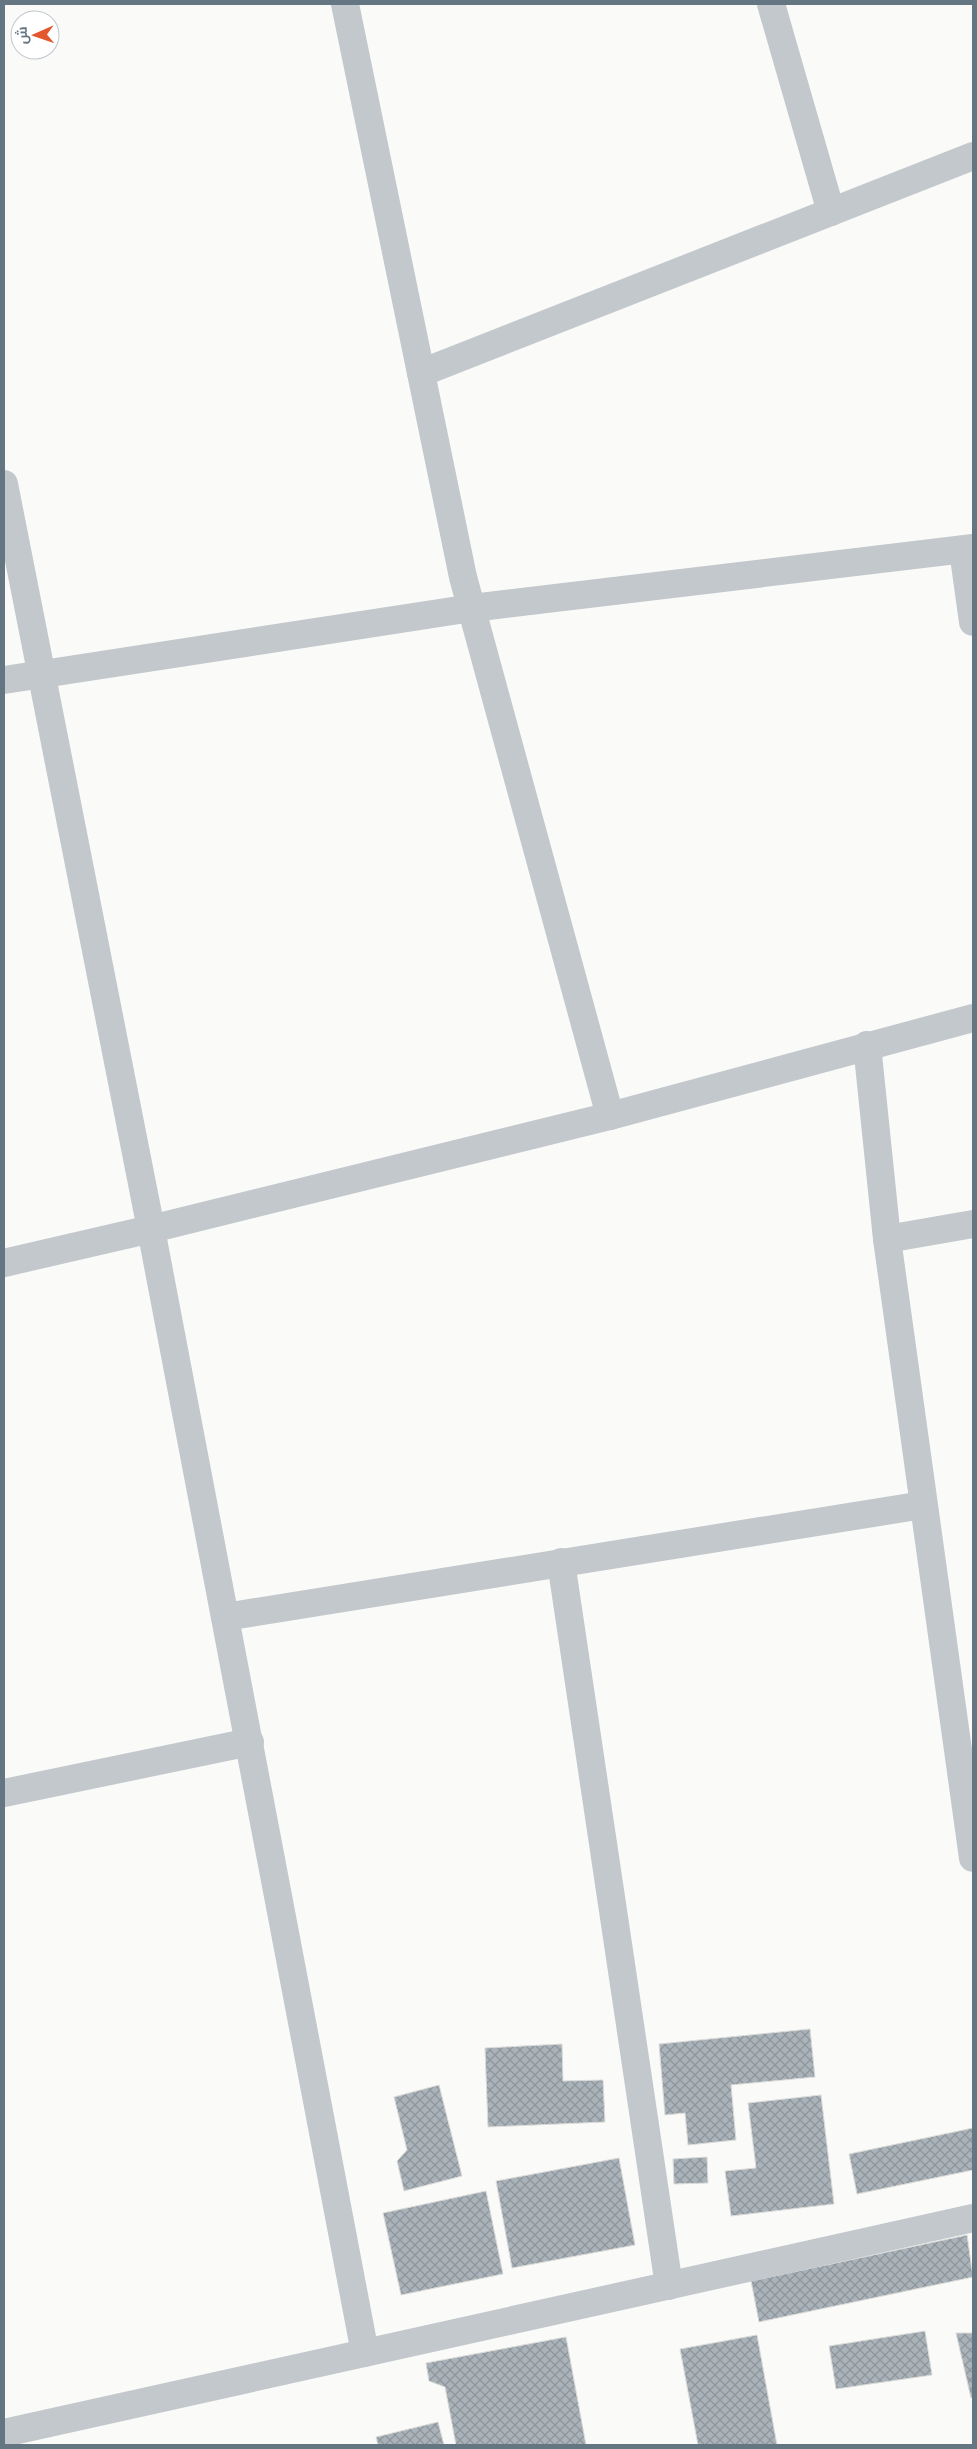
<svg xmlns="http://www.w3.org/2000/svg" width="977" height="2449" viewBox="0 0 977 2449" font-family="'Source Sans 3',Cairo,sans-serif">
<defs>
<pattern id="building-cross-hatch" width="8" height="8" patternUnits="userSpaceOnUse" patternTransform="scale(1.25)"><rect width="8" height="8" fill="#aab3b9"/><path d="M0 0l8 8M0 8l8-8" fill="none" stroke="#8e969c"/></pattern>
</defs>
<rect width="100%" height="100%" fill="#fafaf8"/>
<g fill="url(#building-cross-hatch)" stroke="#dcdcda">
<path d="M810,2029L815,2077L731,2085L736,2140L688,2145L685,2113L665,2115L659,2044Z"/>
<path d="M562,2044L563,2081L603,2080L605,2122L488,2127L485,2048Z"/>
<path d="M439,2085L462,2176L404,2191L397,2161L407,2150L394,2097Z"/>
<path d="M821,2095L834,2204L731,2216L725,2171L756,2168L748,2103Z"/>
<path d="M973,2128V2170L857,2194L849,2154Z"/>
<path d="M707,2157L708,2183L674,2184L673,2159Z"/>
<path d="M619,2158L635,2245L512,2268L496,2181Z"/>
<path d="M486,2191L503,2274L401,2295L383,2213Z"/>
<path d="M967,2235L973,2277L759,2322L751,2281Z"/>
<path d="M925,2331L932,2375L836,2389L829,2346Z"/>
<path d="M956,2333H973V2397L971,2398Z"/>
<path d="M757,2335L777,2445H698L680,2349Z"/>
<path d="M566,2337L586,2445H456L445,2387L429,2381L426,2363Z"/>
<path d="M438,2422L444,2445H378L376,2437Z"/>
</g>
<g fill="none" stroke-linecap="round" stroke-linejoin="round">
<g stroke="#c3c8cc" stroke-width="28">
<path d="M345,4L463,577L610,1116"/>
<path d="M771,4L831,212"/>
<path d="M421,373L973,156"/>
<path d="M4,484L151,1229L365,2353"/>
<path d="M963,550L973,622"/>
<path d="M4,680L472,608L973,548"/>
<path d="M867,1045L887,1239L973,1858"/>
<path d="M887,1239L973,1224"/>
<path d="M4,1263L151,1229L610,1116L973,1018"/>
<path d="M561,1562L669,2286"/>
<path d="M225,1617L923,1505"/>
<path d="M4,1793L250,1742"/>
<path d="M4,2433L973,2218"/>
</g>
</g>
<rect width="977" height="2449" fill="none" stroke="#657683" stroke-width="10"/>
<g transform="translate(35 35) rotate(268)"><circle r="24" fill="#ffffff" stroke="#c1c8cd"/>
<path d="M0-4L9 19L0 12L-9 19Z" fill="#e4572e"/>
<text y="-8" font-size="14" font-weight="bold" text-anchor="middle" fill="#657683">ش</text>
</g>
</svg>
